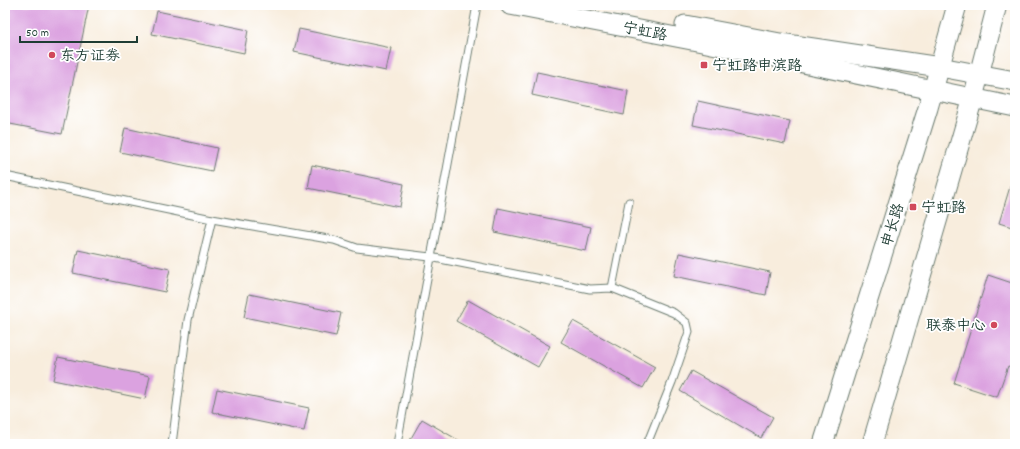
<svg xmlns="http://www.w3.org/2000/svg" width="1020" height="449" viewBox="0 0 1020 449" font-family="Dekko,'LXGW WenKai TC',sans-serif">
<rect width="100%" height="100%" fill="#fff"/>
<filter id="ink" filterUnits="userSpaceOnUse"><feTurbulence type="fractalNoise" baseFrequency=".025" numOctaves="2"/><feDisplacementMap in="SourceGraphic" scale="8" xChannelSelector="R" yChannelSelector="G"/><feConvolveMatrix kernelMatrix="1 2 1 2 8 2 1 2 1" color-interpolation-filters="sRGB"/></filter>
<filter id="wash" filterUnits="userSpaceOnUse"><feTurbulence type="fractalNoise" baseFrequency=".012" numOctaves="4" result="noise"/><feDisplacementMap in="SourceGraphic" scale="16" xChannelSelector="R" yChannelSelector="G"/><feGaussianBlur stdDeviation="0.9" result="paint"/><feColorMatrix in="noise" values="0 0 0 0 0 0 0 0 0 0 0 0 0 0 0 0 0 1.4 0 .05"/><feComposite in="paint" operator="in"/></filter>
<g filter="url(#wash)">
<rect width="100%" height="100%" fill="#f8eddd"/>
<g id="blocks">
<g fill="#dba2e0">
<path d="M5,5H89L62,134L5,123Z"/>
<path d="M157,11L248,30L244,53L152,34Z"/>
<path d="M299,29L391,48L386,71L294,52Z"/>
<path d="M537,72L628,91L624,115L532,95Z"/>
<path d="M698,101L790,121L785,144L693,125Z"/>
<path d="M125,128L217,148L212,171L120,152Z"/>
<path d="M312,165L404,184L400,207L308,188Z"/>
<path d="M1012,180L1015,181V228L999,223Z"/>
<path d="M498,208L591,227L586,251L494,232Z"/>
<path d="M78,250L170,269L165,292L73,273Z"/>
<path d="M679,253L770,272L766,295L674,276Z"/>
<path d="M988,275L1015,284V368L1008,366L997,397L954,383Z"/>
<path d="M249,294L341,313L336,336L244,317Z"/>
<path d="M468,300L550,346L538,367L456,321Z"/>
<path d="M573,321L655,367L643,388L561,342Z"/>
<path d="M58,357L150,376L145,399L53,380Z"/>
<path d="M691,371L773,417L761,438L680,391Z"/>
<path d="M217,389L309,408L304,431L212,412Z"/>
<path d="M422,419L465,444H417L410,440Z"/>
</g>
</g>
</g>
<g filter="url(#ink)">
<use href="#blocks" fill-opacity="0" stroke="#6b7b6f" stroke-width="1"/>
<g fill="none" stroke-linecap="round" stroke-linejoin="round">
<defs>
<g id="lane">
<path d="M5,176L212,219L334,240L357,248L430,257L590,289L612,288L674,313L687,323L689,332L672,382L647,444"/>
<path d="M612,288L629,202"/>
<path d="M172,444L188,320L212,219"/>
<path d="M397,444L477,5"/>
</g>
<g id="secondary">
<path d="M510,5L702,42L1015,107"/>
<path d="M685,25L780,43L940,67L1015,81"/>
<path d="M823,444L928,108L957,5"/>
<path d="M872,444L973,98L997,5"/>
</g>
</defs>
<use href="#lane" stroke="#6b7b6f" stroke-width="9"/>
<use href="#secondary" stroke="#6b7b6f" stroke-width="21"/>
<use href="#lane" stroke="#fff" stroke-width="7"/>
<use href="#secondary" stroke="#fff" stroke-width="19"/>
</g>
</g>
<g fill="#d1495b" stroke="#fff" stroke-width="1.5">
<circle cx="52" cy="55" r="4"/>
<rect x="700" y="61" width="8" height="8" rx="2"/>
<rect x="909" y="203" width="8" height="8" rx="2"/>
<circle cx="994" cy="325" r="4"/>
</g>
<g text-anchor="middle" stroke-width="3.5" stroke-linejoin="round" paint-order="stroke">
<g font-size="15" fill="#1f3d34" stroke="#fff">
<text transform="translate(645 31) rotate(11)" y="5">宁虹路</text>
<text transform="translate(892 225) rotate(-73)" y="5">申长路</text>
</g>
<g font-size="15" fill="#1f3d34" stroke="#fff" text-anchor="start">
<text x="60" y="60">东方证券</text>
<text x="712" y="70">宁虹路申滨路</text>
<text x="921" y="212">宁虹路</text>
<text x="986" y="330" text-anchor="end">联泰中心</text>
</g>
</g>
<rect width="1020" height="449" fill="none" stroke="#fff" stroke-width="20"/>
<path d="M20 36v6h117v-6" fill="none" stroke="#1f3d34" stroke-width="2"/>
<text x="26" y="36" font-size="12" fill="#1f3d34" stroke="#ffffff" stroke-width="3" paint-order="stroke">50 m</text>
</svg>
